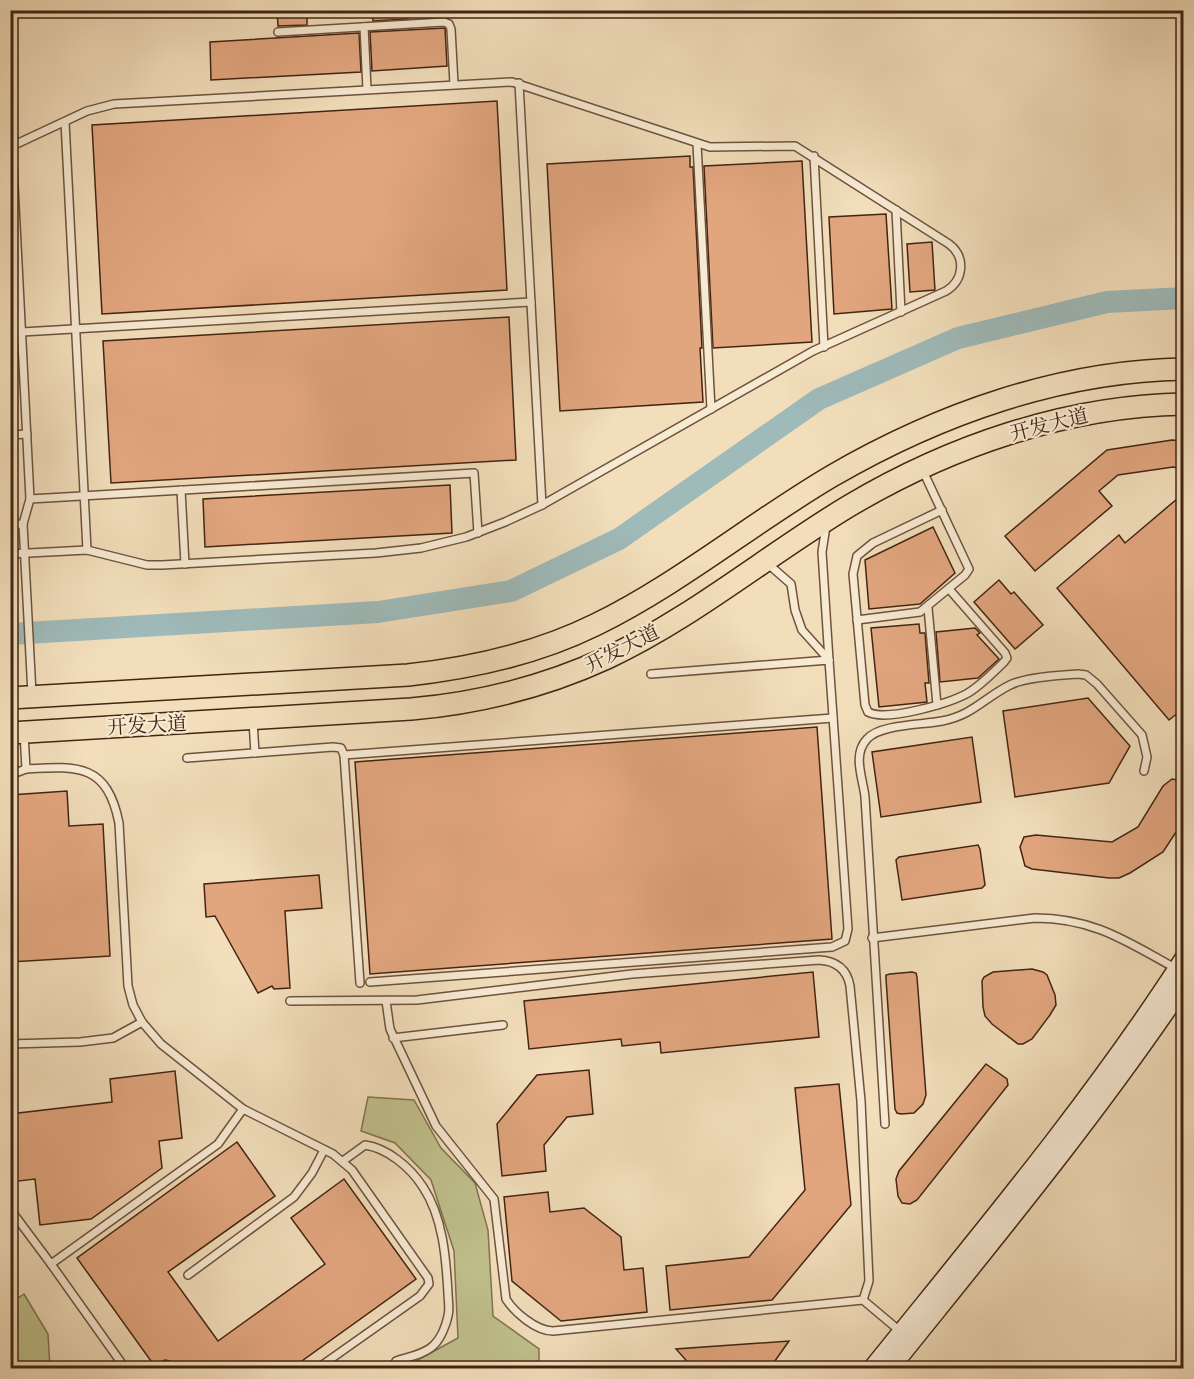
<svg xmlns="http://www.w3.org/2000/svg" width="1194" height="1379" viewBox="0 0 1194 1379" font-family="'Gentium Book Plus','Noto Serif SC',serif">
<rect width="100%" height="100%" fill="#f2debb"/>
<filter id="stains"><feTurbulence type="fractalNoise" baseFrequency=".00333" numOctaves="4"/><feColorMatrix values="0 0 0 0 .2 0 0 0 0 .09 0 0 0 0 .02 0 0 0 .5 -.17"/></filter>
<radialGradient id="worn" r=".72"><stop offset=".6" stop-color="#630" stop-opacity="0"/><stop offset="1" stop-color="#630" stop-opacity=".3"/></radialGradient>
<g fill="#c0c08c" stroke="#827250" stroke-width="1.5">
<path d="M368,1097L414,1100L441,1148L475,1183L488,1230L493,1316L539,1349V1368H403L458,1338L454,1251L431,1180L395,1143L361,1131Z"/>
<path d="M24,1294L48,1334L50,1368H11V1303Z"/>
</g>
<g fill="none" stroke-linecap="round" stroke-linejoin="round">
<path stroke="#9ebab9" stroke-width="22" d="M10,634L378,612L511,591L619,539L819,399L958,338L1107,302L1184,298"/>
</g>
<g fill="#e2a67f" stroke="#432413" stroke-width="1.5">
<path d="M277,10H307V25L278,26Z"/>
<path d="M372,10H407L408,19L373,21Z"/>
<path d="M445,28L447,66L372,71L370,32Z"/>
<path d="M359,33L361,72L211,80L210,42Z"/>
<path d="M497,101L507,290L102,314L92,125Z"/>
<path d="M690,156V167H693L702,348H700L703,402L560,411L547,164Z"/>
<path d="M802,161L812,342L713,348L704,166Z"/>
<path d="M886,214L892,309L834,314L829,217Z"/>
<path d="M932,242L935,290L910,292L907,244Z"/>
<path d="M509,317L516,460L111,483L103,341Z"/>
<path d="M1172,440L1184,441V469L1173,467L1118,475L1099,491L1112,506L1035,571L1005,536L1107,450Z"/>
<path d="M450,485L452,533L205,547L203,499Z"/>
<path d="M1184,493V708L1169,720L1057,588L1119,535L1125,543Z"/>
<path d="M933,527L955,573L920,604L869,609L865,560Z"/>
<path d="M999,580L1011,594L1014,592L1043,625L1015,649L974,602Z"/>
<path d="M919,624L920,633H925L929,683H925L927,702L879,707L871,628Z"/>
<path d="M975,628L980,633L977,635L999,659L978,678L940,682L936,632Z"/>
<path d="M1088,698L1130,746L1109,783L1015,797L1003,711Z"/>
<path d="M817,727L832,939L370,974L355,762Z"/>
<path d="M972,737L981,802L881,817L872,752Z"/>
<path d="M1172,779L1177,780L1184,786V820L1163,852L1130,873L1119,878H1109L1032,869L1025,866L1020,847L1024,837L1036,835L1112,842L1138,827L1163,786Z"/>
<path d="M67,791L69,826L103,824L110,956L10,962V795Z"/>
<path d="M978,845L980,849L985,885L982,888L902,900L896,860L899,857Z"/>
<path d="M319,875L322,908L285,911L290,988L274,989L272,986L258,993L215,916L206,917L204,884Z"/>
<path d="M1032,969L1043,972L1047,975L1055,995L1056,1005L1050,1015L1032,1039L1023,1044H1018L992,1024L985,1016L983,1007L982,981L984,977L993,972Z"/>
<path d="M813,972L819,1037L661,1053L660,1042L622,1046L621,1039L529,1049L524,1001Z"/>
<path d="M912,972L916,973L917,977L926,1095L923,1104L914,1113L901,1114L897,1113L895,1109L886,979V975L890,974Z"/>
<path d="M986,1064L1007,1079L1008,1085L917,1200L910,1204L902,1203L898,1196L896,1179L899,1171Z"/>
<path d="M589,1070L593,1114L567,1117L544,1145L546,1171L502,1176L497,1124L537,1075Z"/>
<path d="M175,1071L182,1138L159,1141L162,1168L91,1219L40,1225L35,1179L10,1182V1114L112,1102L110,1079Z"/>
<path d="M839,1084L851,1205L772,1300L670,1310L666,1266L749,1257L805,1190L795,1088Z"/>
<path d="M237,1142L275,1196L168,1272L218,1341L325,1264L291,1218L344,1179L416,1279L292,1368H175L170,1361L165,1360L160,1362L159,1368H156L77,1258Z"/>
<path d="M548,1192L550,1212L584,1208L621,1237L624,1270L643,1268L647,1312L561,1321L512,1281L504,1197Z"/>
<path d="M789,1341L770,1368H693L676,1349Z"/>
</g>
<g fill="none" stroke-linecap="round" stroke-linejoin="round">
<defs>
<g id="service">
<path d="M364,27L367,89"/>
<path d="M278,32L444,22L449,24L451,29L454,84"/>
<path d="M519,83L542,505"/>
<path d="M65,122L87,550"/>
<path d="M697,144L711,409"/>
<path d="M10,147L87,111L114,104L512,82L710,147L795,146L949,244C966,257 964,280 946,291L813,351L542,505L505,522L466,537L421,548L376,553L162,565H147L87,550L10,554"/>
<path d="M814,156L824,347"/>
<path d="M896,210L901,312"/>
<path d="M22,332L531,302"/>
<path d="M10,435L27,434"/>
<path d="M181,490L185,564"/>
<path d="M30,499L474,473L478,533"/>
<path d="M942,510L873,543L857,556L853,574L865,705L868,712C887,722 950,703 968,693C981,685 993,673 1004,662L1007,658L1005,653L949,589"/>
<path d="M23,524L32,694"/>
<path d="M10,525L23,524L30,499L12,146"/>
<path d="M826,526L822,552L829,660"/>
<path d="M767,563L791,584L795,610L802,630L829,660"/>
<path d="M928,608L937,705"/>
<path d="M857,620L920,612L965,575L969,569L923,471"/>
<path d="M10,651L13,695"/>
<path d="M253,721L255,753"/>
<path d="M24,733L26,769C77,766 107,763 119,823L128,986L133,1005L142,1022L161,1044L243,1109L333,1154L352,1170L428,1278L429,1284L420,1296L318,1368"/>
<path d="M344,755L833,718"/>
<path d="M187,758L333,747L341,748L344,755L360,983"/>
<path d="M10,775L26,769"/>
<path d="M872,938L1035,918C1093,918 1126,941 1175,968"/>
<path d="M370,982L832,947L845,941L848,929L829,660L651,674"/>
<path d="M290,1001L417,1000L632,974L819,960C836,961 847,969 850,986L861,1101L869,1281L863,1300"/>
<path d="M386,1001L390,1029L436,1126L494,1199L506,1299C514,1312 536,1331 553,1331L863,1300L901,1332"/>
<path d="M393,1038L503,1025"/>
<path d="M10,1044L80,1042L113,1038L142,1022"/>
<path d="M885,1124L865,797C863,778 852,755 867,739C880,724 922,725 942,721C973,715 984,698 1010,685C1026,677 1060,675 1078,674L1086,675L1097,684L1142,735L1147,757L1144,771"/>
<path d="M343,1161L365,1145C387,1148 410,1167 423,1187C443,1217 446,1258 448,1293C448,1300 450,1309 448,1316C446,1325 441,1338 434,1345C425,1354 408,1357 396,1361"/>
<path d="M10,1209L51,1264"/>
<path d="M188,1275L294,1197L312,1173L324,1150"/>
<path d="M164,1366L166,1368"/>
<path d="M125,1368L51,1264L218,1144L243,1109"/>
</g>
<g id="secondary">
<path d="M873,1368C980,1235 1091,1103 1184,959"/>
<path d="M890,1368C991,1242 1094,1118 1184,984"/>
</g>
<g id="primary">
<path d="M10,698L408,675C473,668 536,654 595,625C679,584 752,523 832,476C939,414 1060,371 1184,369"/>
<path d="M10,733L411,709C479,703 544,687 607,658C691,619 769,554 849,506C950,446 1066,406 1184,404"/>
</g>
</defs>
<use href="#service" stroke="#6f523d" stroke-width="10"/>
<use href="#secondary" stroke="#432413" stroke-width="21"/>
<use href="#primary" stroke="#432413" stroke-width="24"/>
<use href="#service" stroke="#f7ead3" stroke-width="7"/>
<use href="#secondary" stroke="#f7ead3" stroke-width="18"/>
<use href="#primary" stroke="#f2debb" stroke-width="21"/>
</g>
<g text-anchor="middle" stroke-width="4.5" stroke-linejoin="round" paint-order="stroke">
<g font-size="20" fill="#432413" stroke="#f7ead3">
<text transform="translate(1049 424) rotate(-14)" y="7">开发大道</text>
<text transform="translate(622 648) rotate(-27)" y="7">开发大道</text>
<text transform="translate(147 725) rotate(-3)" y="7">开发大道</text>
</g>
</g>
<rect width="1194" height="1379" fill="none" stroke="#f2debb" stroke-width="36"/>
<rect x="12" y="12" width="1170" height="1355" fill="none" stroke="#432413" stroke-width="3"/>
<rect x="18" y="18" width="1158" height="1343" fill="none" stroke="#432413" stroke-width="1.5"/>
<rect width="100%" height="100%" filter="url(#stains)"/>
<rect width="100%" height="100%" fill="url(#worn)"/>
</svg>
